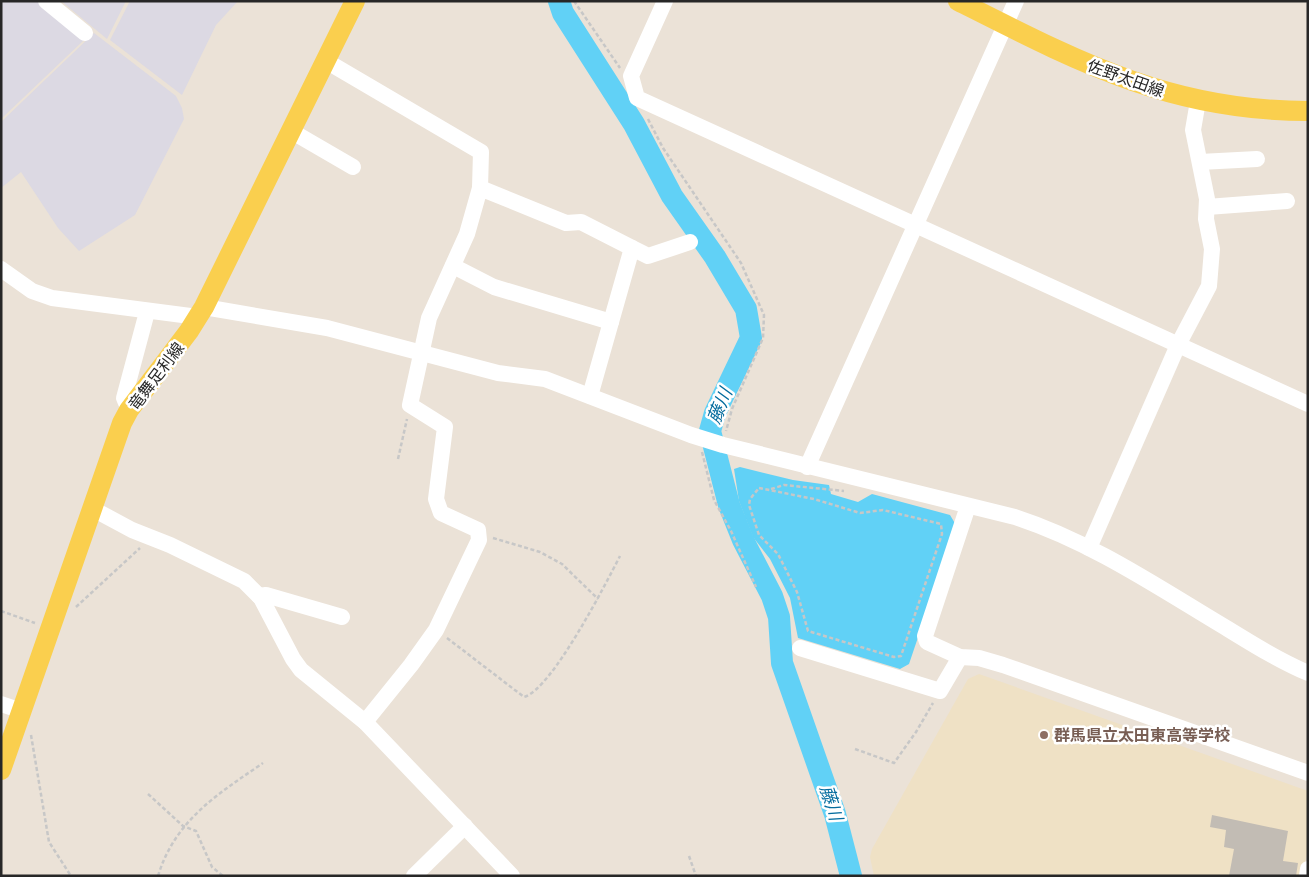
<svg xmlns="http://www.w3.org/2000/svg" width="1309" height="877" viewBox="0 0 1309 877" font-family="'Space Grotesk','Noto Sans JP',sans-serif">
<rect width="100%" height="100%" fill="#ebe2d7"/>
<g fill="#dcd9e3">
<path d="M1,1H37L84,40L1,119Z"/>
<path d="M61,1H126L107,39Z"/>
<path d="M130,1H238L216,25L182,95L110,40Z"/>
<path d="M94,33L176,96L182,108L184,119L135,215L79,251L58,228L21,172L1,188V122Z"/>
</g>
<path fill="#efe1c5" d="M979,674L1308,791V849L1302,876H874L870,857L872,849L968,679Z"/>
<path fill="#61d1f6" d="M740,467L793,480L829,485L831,494L858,502L872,494L950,515L956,525L909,664L900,669L798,638L790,598L770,559L753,537L739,501L734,469Z"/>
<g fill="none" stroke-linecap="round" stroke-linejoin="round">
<g stroke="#61d1f6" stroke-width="4">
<path d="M717,465L725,467"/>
<path d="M735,518L750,516"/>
</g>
<path stroke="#61d1f6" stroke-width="22" d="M559,1L563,13L634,124L672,196L715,257L746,309L751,338L715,413L710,431L729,505L743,540L772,596L779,617L782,663L835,814L851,876"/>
</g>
<path fill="#c2bcb4" d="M1212,815L1288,831L1283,861L1298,863L1296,876H1229L1234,849L1224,847L1226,830L1210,827Z"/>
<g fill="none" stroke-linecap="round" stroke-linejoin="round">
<g stroke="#c7c7c7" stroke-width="2.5" stroke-dasharray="4 2.5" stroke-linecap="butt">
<path d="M574,1L620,68"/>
<path d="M648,119L663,148L741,263L764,315L763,338L732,409L726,431"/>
<path d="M702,452L714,500L731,531L756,587"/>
<path d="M398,459L407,419"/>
<path d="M759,488L814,499L860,513L883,510L941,524L942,534L901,656L894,657L808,631L797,592L778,554L759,535L749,505L750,499Z"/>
<path d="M771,489L784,485L844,491"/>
<path d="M493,538L540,552L562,564L598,599"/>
<path d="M76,607L140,548"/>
<path d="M1,611L35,623"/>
<path d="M447,638L524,697C552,689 605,585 620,556"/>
<path d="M31,735L49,842L71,876"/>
<path d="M855,749L894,763L916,732L933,703"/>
<path d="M148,794L183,826L196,831L212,867L223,876"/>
<path d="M689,856L696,876"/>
<path d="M158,876C175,820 218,794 263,763"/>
</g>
<g stroke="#fff" stroke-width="16">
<path d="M46,1L85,33"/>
<path d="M665,1L631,76L637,98L1308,404"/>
<path d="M326,61L481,152L480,188"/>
<path d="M291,131L353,167"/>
<path d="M1200,162L1257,159"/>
<path d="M1207,207L1287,201"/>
<path d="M632,248L648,256L690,242"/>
<path d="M453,266L494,287L611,322"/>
<path d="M1,269L32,291L52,298L198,317"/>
<path d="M204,307L327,328L498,373L545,379L691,435L723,445L1015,517C1092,542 1159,588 1228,629C1254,645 1280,661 1308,673"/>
<path d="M129,410L124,398L147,312"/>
<path d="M807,467L1016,1"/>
<path d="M968,506L925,636L927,642L960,657L979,658L1003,665L1308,773"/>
<path d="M91,508L132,530L170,545L244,581L261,598L293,659L301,670L365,722L512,876"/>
<path d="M1089,548L1178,345L1209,286L1212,249L1206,219L1207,199L1193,130L1198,101"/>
<path d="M259,596L266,595L342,617"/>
<path d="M800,648L940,691L960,657"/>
<path d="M1,704L22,711"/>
<path d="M365,722L411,665L436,630L479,540L478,530L441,513L436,499L445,427L410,405L429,318L467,234L480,188L566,223L581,222L632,248L590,396"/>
<path d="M414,876L465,826"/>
<path d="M1307,876L1308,869"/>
</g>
<g stroke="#facf4e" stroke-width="20">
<path d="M958,1C1077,61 1170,111 1308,111"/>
<path d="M1,770L122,423L129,410L189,331L204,307L355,1"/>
</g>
</g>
<circle fill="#8d6e63" stroke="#fff" stroke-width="2" cx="1044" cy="735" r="5"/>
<g text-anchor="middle" stroke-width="5" stroke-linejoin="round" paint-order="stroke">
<g font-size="16" fill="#272727" stroke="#fff">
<text transform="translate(1126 78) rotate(20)" y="6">佐野太田線</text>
<text transform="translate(156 376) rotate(-53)" y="6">竜舞足利線</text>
</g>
<g font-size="16" font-weight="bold" fill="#785e54" stroke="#fff" text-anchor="start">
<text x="1054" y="741">群馬県立太田東高等学校</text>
</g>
<g font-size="18" font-style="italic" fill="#046c9e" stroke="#fff">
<text transform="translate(720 406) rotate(-68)" y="6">藤川</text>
<text transform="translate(831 803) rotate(72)" y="6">藤川</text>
</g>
</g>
<rect width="1309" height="877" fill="none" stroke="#272727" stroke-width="5"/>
</svg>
